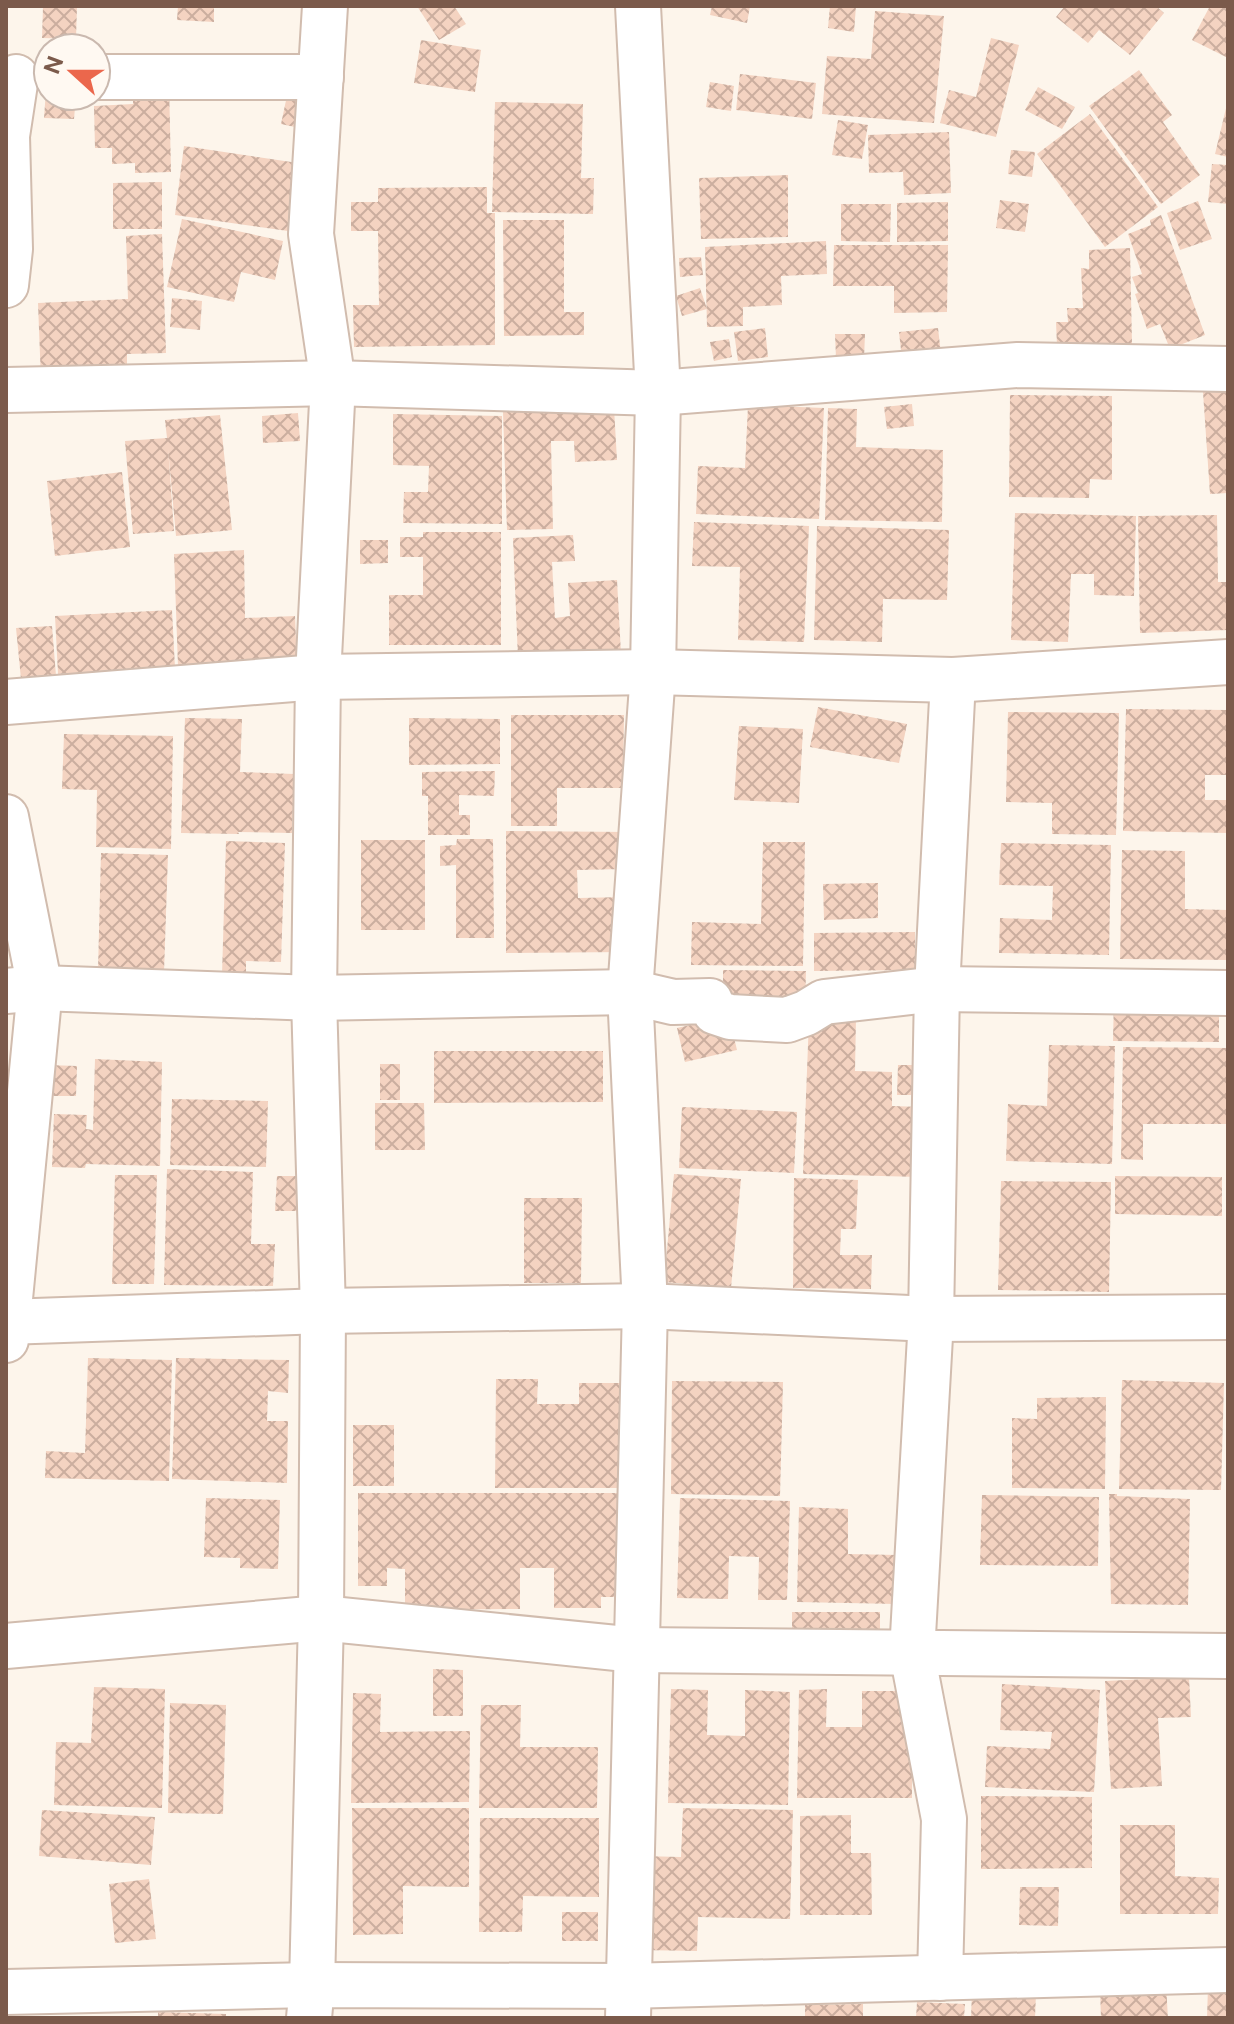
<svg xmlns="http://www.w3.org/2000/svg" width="1234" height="2024" viewBox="0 0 1234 2024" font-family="'Public Sans',sans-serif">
<defs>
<pattern id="building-cross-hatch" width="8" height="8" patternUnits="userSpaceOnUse" patternTransform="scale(2)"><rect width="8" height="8" fill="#f4d3c1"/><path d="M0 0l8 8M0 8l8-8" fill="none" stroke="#cbae9f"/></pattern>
</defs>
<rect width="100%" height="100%" fill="#fdf5eb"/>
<g fill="url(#building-cross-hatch)">
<path d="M43,6H77L76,39L42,38Z"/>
<path d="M178,6H214V22L177,20Z"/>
<path d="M417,6H454L466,24L439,40Z"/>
<path d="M712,6H750L747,23L710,15Z"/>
<path d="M830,6H856L854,32L828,28Z"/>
<path d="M1065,6H1156L1164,13L1130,55L1099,30L1088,43L1056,17Z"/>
<path d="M1210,6H1228V58L1192,40Z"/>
<path d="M875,11L944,16L934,123L822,114L827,56L871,59Z"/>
<path d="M991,38L1019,45L996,137L940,123L949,90L976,97Z"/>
<path d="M421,40L481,50L475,92L414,83Z"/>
<path d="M1139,70L1172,115L1163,122L1200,175L1161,204L1089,106Z"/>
<path d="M740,74L816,83L812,119L736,110Z"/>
<path d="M710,82L734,86L731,111L706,107Z"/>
<path d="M169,83L171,172L135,173V163L112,164V148H95L94,106L133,104V85Z"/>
<path d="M1038,87L1075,107L1062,129L1025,110Z"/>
<path d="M46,90H48V96H76L74,119L44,118Z"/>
<path d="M288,91L310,95L304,129L281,124Z"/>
<path d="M495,102L583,104L581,178H594L593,214L492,212Z"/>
<path d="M1227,104L1228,105V157L1215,154Z"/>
<path d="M1090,114L1158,207L1105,247L1037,154Z"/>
<path d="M838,120L868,125L862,159L832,155Z"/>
<path d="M949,132L951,193L904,195L903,172L869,173L868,135Z"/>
<path d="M184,146L298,163L288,231L175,215Z"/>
<path d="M1011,150L1035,152L1032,177L1008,174Z"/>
<path d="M1212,164L1228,165V204L1208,202Z"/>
<path d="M788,175V237L701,239L699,178Z"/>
<path d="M162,182V229H113V183Z"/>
<path d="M487,187V213H495V345L354,347L353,305H379L378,231H351V202H378V188Z"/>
<path d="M1000,200L1029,204L1025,232L996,228Z"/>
<path d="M1198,201L1212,239L1180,250L1167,213Z"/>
<path d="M948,202V241L897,242V203Z"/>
<path d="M841,204H891L890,242L841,241Z"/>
<path d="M1161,215L1205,335L1170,349L1160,324L1147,329L1135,294L1138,293L1132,277L1142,274L1128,234L1151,225L1150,220Z"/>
<path d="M182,219L283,241L275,280L241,272L234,302L167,287Z"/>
<path d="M503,220H564V312H584V335L504,336Z"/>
<path d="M162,234L166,353L127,354V378L41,381L38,303L128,299L126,236Z"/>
<path d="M826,241L827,274L781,276L782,305L743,307V326L707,327L705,247Z"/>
<path d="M834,245H948L947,312L894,313V286H833Z"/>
<path d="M1130,248L1132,344L1057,346L1056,322H1068L1067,308H1083L1081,268L1089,269V250Z"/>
<path d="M701,257L703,275L680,277L679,258Z"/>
<path d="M700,288L707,309L682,316L676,296Z"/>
<path d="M172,298L202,301L200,330L170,327Z"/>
<path d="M765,328L768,357L738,361L734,332Z"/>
<path d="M938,328L941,354L902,359L899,332Z"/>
<path d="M835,334H865L864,358H836Z"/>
<path d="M729,339L732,357L714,361L710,342Z"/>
<path d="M1228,390V493L1210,494L1203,392Z"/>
<path d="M1010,395L1112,396V480L1090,479L1089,498L1009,497Z"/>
<path d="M912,404L914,426L887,429L884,407Z"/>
<path d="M748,405L824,408L819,519L696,514L698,466L745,468Z"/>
<path d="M614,408L617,460L575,462L574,441H551L553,529L507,530L503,412Z"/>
<path d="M828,408L857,409L856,447L943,450L942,522L825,520Z"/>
<path d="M298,413L300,441L263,443L262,416Z"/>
<path d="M393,414L502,416V524L403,523L404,492H428L429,466L393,465Z"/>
<path d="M220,415L232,530L176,536L168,448L174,531L133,534L125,441L167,438L165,420Z"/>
<path d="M122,472L130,547L55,556L47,481Z"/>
<path d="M1015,513L1136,516L1134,596L1094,595V574H1071L1068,642L1011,640Z"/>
<path d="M1217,515L1218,582H1228V630L1140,633L1138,516Z"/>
<path d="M694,522L809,526L804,642L738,640L740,567L692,566Z"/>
<path d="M817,526L949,530L947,600L883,599L882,642L814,640Z"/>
<path d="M423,532H501V645H389V595H423V557H400V537H423Z"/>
<path d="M573,535L575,561L552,562L555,618L570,616L568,583L617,580L621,654L518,659L513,538Z"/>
<path d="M360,540H388V563L360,564Z"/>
<path d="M244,550L245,618L295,616L297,663L178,667L174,554Z"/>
<path d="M172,610L175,668L58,674L55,616Z"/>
<path d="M52,626L56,676L21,679L16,628Z"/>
<path d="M818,707L907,724L899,763L810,747Z"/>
<path d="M1126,709L1228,710V775H1205V800H1228V833L1123,831Z"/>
<path d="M1008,712L1119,713L1116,835L1052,834V803L1006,802Z"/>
<path d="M511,715H624L623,788H557V826H511Z"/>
<path d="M185,718L242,719L240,772L294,774L292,833L238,832L239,834L181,833Z"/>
<path d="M409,718L500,719V764L409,765Z"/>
<path d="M739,726L803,729L799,803L734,800Z"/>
<path d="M64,734L173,736L171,849L96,847L97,790L62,789Z"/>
<path d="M495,771L494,796L459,795V815H470V835H428V796H422V772Z"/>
<path d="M506,831L629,832L628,869L577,870L578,898L626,897V952L506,953Z"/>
<path d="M457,839H493L494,938H456V865L440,866V846L456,845Z"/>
<rect x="361" y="840" width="64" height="90"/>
<path d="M226,841L285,843L281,962L246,961V975H222Z"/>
<path d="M763,842H805L803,966L691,965L692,922L761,924Z"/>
<path d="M1001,843L1111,845L1109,955L999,953L1000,918L1052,920L1053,886L999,885Z"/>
<path d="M1122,850L1185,851V909L1228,910V960L1120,959Z"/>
<path d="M101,853L168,855L164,972L98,970Z"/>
<path d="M878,883V918L824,920L823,884Z"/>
<path d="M915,932V970L814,971V933Z"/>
<path d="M723,970L806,971L805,1007L723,1006Z"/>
<path d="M1114,995H1219V1042L1113,1041Z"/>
<path d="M717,1019L731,1025L737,1050L685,1062L677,1028Z"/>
<path d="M809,1019H856L855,1071L892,1072V1106L922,1107L920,1177L803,1174Z"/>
<path d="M1049,1045L1115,1046L1112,1164L1006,1161L1008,1104L1047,1106Z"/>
<path d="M1123,1047L1228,1048V1124H1143V1160L1121,1159Z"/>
<path d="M434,1051H603V1102L434,1103Z"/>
<path d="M95,1059L162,1062L160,1166L86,1164L85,1168L52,1167L54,1114L87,1115L86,1129L93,1130Z"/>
<rect x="380" y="1064" width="20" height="36"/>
<path d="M48,1065L77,1066L76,1096H48Z"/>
<path d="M898,1065H921V1095H897Z"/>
<path d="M172,1099L268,1101L266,1167L170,1165Z"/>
<path d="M375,1103H424L425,1150H375Z"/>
<path d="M682,1107L797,1112L794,1173L679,1168Z"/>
<path d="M167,1169L253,1172L251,1244H275L273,1286L164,1285Z"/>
<path d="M674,1174L741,1179L731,1288L664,1282Z"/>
<path d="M115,1175H157L154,1284H112Z"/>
<path d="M277,1176H298L297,1211H275Z"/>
<path d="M1115,1176L1222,1177V1216L1115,1214Z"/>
<path d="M794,1178L858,1180L856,1229H841L840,1255H872L871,1289L793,1288Z"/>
<path d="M1001,1181L1111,1182L1109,1292L998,1290Z"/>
<path d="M524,1198H582L581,1283H524Z"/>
<path d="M88,1358L172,1360L169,1481L45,1478L46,1451L85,1453Z"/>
<path d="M176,1358L289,1360L288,1393L268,1391L267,1421H288L287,1483L172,1479Z"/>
<path d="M496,1379H538L537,1404H579V1383H626V1488H495Z"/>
<path d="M1122,1380L1224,1383L1221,1490L1119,1489Z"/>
<path d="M672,1381L783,1382L780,1496L671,1494Z"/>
<path d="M1106,1397L1105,1489L1012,1488V1418L1037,1419V1398Z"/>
<rect x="353" y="1425" width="41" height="61"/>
<path d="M358,1493H630L624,1597H601V1608H554V1568H520V1609L405,1610V1569L387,1568V1586H358Z"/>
<path d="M1109,1494H1117V1496L1190,1499L1188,1605L1111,1604Z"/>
<path d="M982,1495L1099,1497L1098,1566L980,1565Z"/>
<path d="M206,1498L280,1500L278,1569L240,1568V1558L204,1557Z"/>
<path d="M680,1498L790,1501L787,1600H758L759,1557L729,1556L728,1599L677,1598Z"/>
<path d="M799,1507L848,1509V1554L898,1555L897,1604L797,1602Z"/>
<path d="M792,1612H880V1637L792,1638Z"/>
<path d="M433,1669L463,1670V1716H433Z"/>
<path d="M1189,1677L1191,1717L1158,1718L1162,1786L1111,1789L1105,1681Z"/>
<path d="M1002,1684L1100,1690L1094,1792L985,1787L987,1746L1050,1749L1052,1732L1000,1730Z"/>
<path d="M94,1687L165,1689L162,1808L54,1805L56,1742L91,1743Z"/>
<path d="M671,1689L708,1690L707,1735L745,1736V1690L790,1692L788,1805L668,1803Z"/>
<path d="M827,1689L826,1727H862V1691H912V1798H797L799,1690Z"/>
<path d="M353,1693L381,1694L380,1732L470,1731L469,1802L351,1803Z"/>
<path d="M170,1703L226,1705L223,1814L168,1813Z"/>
<path d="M481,1705H521L520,1747H598L597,1808H479Z"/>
<path d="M981,1796L1092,1797V1868L981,1869Z"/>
<path d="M352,1808H469V1887L403,1886V1934L353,1935Z"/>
<path d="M683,1808L793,1810L790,1919L698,1917L697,1951L640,1950L642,1856L681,1857Z"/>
<path d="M42,1810L155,1817L151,1865L39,1856Z"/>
<path d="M851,1815V1853H871L872,1915H800V1816Z"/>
<path d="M480,1818H599V1897L523,1896L522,1932H479Z"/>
<path d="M1120,1825H1175V1876L1219,1878L1218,1914H1120Z"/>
<path d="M149,1879L156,1939L115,1943L109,1884Z"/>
<path d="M1020,1887H1059L1058,1926L1019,1925Z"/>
<rect x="562" y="1912" width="36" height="29"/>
<path d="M1166,1985L1168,2018H1101L1100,1989Z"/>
<path d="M1208,1987H1228V2018H1207Z"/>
<path d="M972,1991L1036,1993L1035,2018H971Z"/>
<path d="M917,2002L965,2004L964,2018H916Z"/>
<path d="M863,2004V2018H805V2005Z"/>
<path d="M158,2012L226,2014V2018H158Z"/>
</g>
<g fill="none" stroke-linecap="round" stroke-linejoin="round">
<defs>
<g id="street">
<path d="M96,77H321"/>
<path d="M6,285L10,249L7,136L16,77"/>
<path d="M6,390L333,383L658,393L1018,365L1228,369"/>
<path d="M6,702L318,677L653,672L953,680L1228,662"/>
<path d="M6,817L40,988L6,1340"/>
<path d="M6,991L40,988L314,998L630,992L673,1002L710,1001L715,1012L730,1017L787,1020L806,1013L824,1002L937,989L1228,993"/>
<path d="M6,1322L323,1311L645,1306L931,1319L1228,1317"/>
<path d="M6,1646L321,1618L636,1650L1228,1656"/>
<path d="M940,1978L944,1819L912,1653L931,1319L937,989L953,680"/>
<path d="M6,1992L312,1985L627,1986L1228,1970"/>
<path d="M309,2018L312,1985L321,1618L323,1311L314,998L318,677L333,383L311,234L325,6"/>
<path d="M628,2018L645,1306L630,992L653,672L658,393L638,6"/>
</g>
</defs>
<use href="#street" stroke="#d1bcae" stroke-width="48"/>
<use href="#street" stroke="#fff" stroke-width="44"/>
</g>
<rect width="1234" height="2024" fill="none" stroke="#7b5a4b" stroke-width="16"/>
<g transform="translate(72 72) rotate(291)"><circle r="38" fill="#fff9f2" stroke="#cab9af" stroke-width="2"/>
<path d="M0-6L14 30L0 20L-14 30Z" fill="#eb674c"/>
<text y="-12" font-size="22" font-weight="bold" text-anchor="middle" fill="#7b5a4b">N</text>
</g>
</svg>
